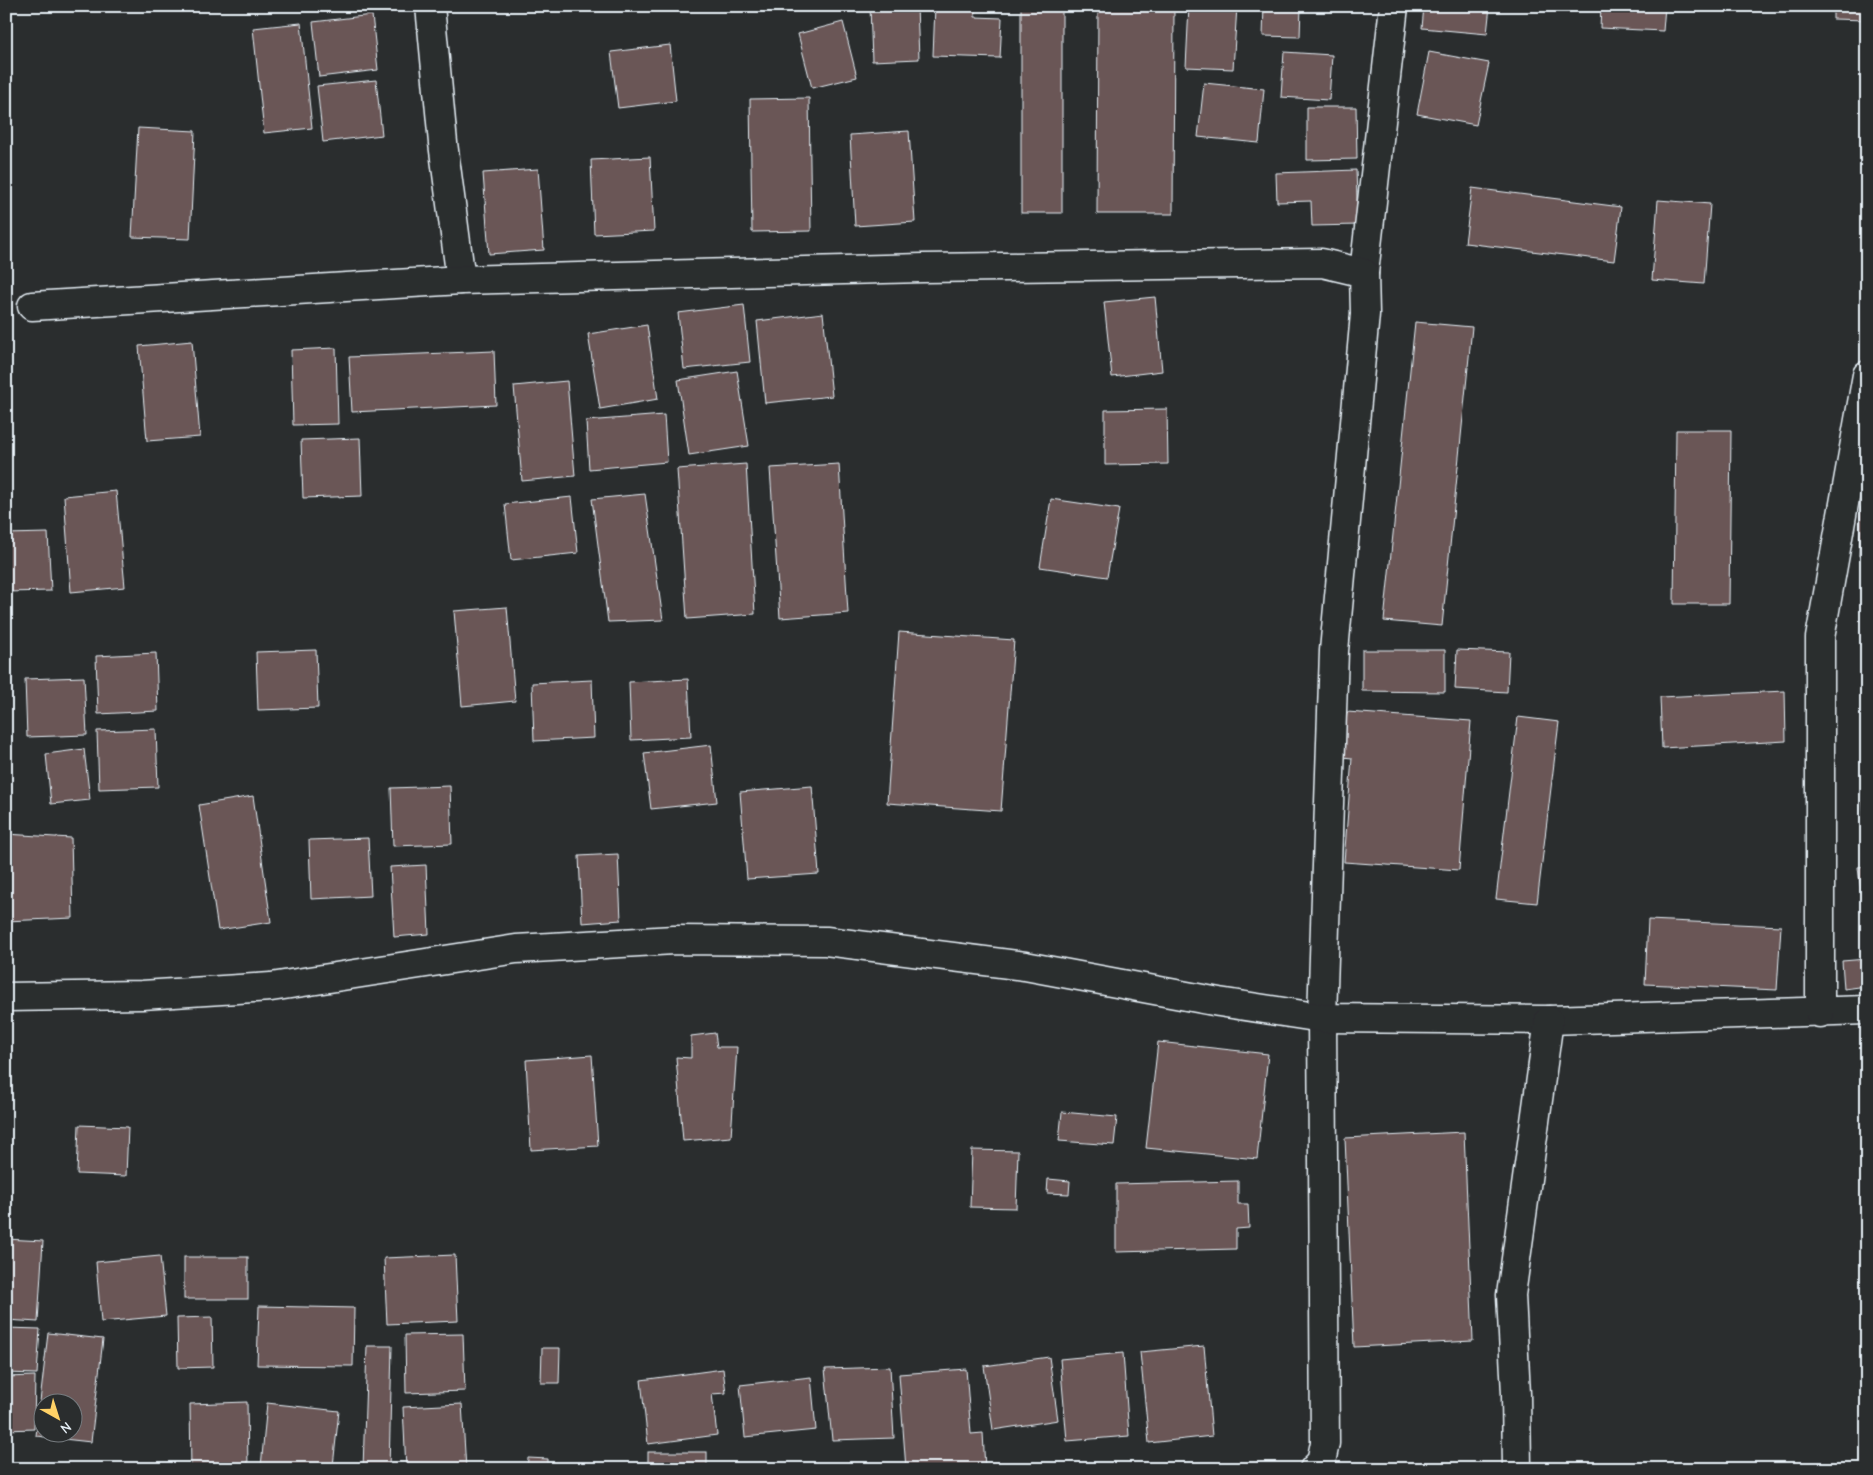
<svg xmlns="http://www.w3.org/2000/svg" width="1873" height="1475" viewBox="0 0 1873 1475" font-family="'Comic Neue',sans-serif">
<rect width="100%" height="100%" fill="#2a2d2e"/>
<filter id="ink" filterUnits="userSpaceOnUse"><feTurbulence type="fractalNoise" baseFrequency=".02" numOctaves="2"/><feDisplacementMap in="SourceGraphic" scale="10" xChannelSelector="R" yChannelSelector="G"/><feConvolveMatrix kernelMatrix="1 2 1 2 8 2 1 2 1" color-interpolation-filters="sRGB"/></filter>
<g filter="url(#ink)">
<g fill="#6a5756" stroke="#e8f1f8" fill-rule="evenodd">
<path d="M870,6H917L919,59L872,61Z"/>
<path d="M935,6H975V17L1002,18L1000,58L933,56Z"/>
<rect x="1021" y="6" width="41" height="207"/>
<path d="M1098,6H1174L1173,214H1097Z"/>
<path d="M1189,6H1237L1233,69L1186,67Z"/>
<path d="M1264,6H1301L1300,37L1263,36Z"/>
<path d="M1424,6H1490L1487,34L1422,28Z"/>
<path d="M1601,6H1665L1663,31L1600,28Z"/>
<path d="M1833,6H1866V20L1833,19Z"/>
<path d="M372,15L378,70L319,77L313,22Z"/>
<path d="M843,22L857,77L812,88L798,34Z"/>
<path d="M301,23L312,128L264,133L253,28Z"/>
<path d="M670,45L676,101L618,108L611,52Z"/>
<path d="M1284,52L1332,55L1329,100L1281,97Z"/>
<path d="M1429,52L1489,63L1476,125L1417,114Z"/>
<path d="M376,80L382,135L323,142L317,86Z"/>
<path d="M1204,83L1264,89L1259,143L1198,137Z"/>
<path d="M809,98L811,231L752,232L750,99Z"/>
<path d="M1307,107H1356L1357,159L1307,160Z"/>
<path d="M138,128L195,131L190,239L132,237Z"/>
<path d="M909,131L915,222L855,226L850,135Z"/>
<path d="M650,157L654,231L594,234L591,160Z"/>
<path d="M538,169L544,250L489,254L483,173Z"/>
<path d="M1356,170L1358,225L1312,226L1311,201L1277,202L1276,173Z"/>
<path d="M1472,188L1621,207L1614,261L1465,243Z"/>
<path d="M1658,200L1710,204L1704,284L1652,280Z"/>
<path d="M1155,297L1162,371L1112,377L1104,302Z"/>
<path d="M744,305L750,362L684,369L678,313Z"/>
<path d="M823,313L832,396L765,403L757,321Z"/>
<path d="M1415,322L1472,327L1442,626L1384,621Z"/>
<path d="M647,325L658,399L600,409L588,334Z"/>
<path d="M192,341L200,437L147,441L139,346Z"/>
<path d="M336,348L338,424L293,425L291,350Z"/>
<path d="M494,351L496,405L352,412L349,357Z"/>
<path d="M737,371L749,446L689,455L678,380Z"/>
<path d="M567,381L575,476L522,481L514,386Z"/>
<path d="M1167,409L1168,464L1105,465V410Z"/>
<path d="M664,415L667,462L589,469L586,421Z"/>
<path d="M1676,430H1731L1729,604H1674Z"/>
<path d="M360,438L362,496L303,498L301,440Z"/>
<path d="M746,464L755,614L687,619L677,469Z"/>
<path d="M839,464L848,613L780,618L770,468Z"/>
<path d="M116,491L125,587L71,592L64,496Z"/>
<path d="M645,494L663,620L608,622L592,499Z"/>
<path d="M572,497L578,553L511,560L505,504Z"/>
<path d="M1051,499L1119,509L1107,577L1040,567Z"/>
<path d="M1861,507L1867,508V556H1859Z"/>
<path d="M48,533L51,591L6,592V534Z"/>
<path d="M507,607L515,701L462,706L454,611Z"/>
<path d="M899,632L1014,640L1001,811L887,803Z"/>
<path d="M316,650L318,708L258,710L256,652Z"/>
<path d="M1362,650H1445V692L1362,691Z"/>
<path d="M1457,650L1509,652L1507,692L1455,689Z"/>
<path d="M156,653L158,711L98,714L96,656Z"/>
<path d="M84,677L87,735L27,737L25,679Z"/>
<path d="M688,679L691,737L631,740L629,682Z"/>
<path d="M592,680L594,738L534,741L532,683Z"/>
<path d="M1785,691L1786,741L1662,748L1660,697Z"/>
<path d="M1347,712L1471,721L1459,870L1344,862L1352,758L1343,757Z"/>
<path d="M1518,717L1559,722L1537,903L1496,899Z"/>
<path d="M156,729L158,787L99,789L97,731Z"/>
<path d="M711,745L717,802L651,809L644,753Z"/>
<path d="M84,749L90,800L51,804L46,754Z"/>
<path d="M1867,777V824H1864L1862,778Z"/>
<path d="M450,786L452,844L393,846L391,788Z"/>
<path d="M812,786L819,874L747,879L740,792Z"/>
<path d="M253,796L271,922L218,930L199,805Z"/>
<path d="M6,834L71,838L73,918L6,921Z"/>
<path d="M368,838L371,896L311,899L309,840Z"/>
<path d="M618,854L621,920L582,923L579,856Z"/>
<path d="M426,865L429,934L394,937L390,867Z"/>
<path d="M1867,866V917H1864L1858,867Z"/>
<path d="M1648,920L1781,926L1777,990L1645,984Z"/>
<path d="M1867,959V986L1844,989L1842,961Z"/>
<path d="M715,1033L717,1047H737L731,1137L683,1141L676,1057L691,1058V1036Z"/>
<path d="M1158,1042L1268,1054L1257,1159L1146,1148Z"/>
<path d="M592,1055L598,1146L531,1150L526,1060Z"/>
<path d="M1062,1112L1117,1117L1114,1145L1059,1141Z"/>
<path d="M79,1125L128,1127L126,1176L77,1174Z"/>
<path d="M1464,1132L1473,1341L1354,1347L1345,1138Z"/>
<path d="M972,1150L1018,1151L1016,1208L970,1207Z"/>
<path d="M1048,1179L1070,1181L1069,1194L1047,1193Z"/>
<path d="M1238,1181V1204H1248L1249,1228L1236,1229V1249L1116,1252V1184Z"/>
<path d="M6,1239L43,1241L38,1322L6,1320Z"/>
<path d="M455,1255L458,1321L387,1324L384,1258Z"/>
<path d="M160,1256L166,1316L101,1322L96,1262Z"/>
<rect x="184" y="1257" width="64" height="42"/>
<path d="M259,1306L354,1308L353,1366L257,1365Z"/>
<path d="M212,1317L213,1367L178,1368L177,1318Z"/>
<path d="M6,1328L40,1329L37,1374L6,1373Z"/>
<path d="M48,1333L103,1339L91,1442L36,1436ZM42,1402H72V1432H42Z"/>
<path d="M463,1334L465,1391L406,1393L405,1335Z"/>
<path d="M367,1346H392L389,1469H363Z"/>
<path d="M1204,1346L1212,1436L1149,1443L1140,1352Z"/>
<path d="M542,1348H560L559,1383H541Z"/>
<path d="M1123,1353L1129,1436L1067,1441L1060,1359Z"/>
<path d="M1049,1357L1058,1420L993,1430L984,1366Z"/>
<path d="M890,1367L894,1438L832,1440L825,1369Z"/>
<path d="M723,1369L726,1393L712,1394L717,1435L648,1444L641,1380Z"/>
<path d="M966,1369L971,1434L983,1433L985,1469H906L899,1374Z"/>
<path d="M35,1376L34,1429L6,1430V1377Z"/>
<path d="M811,1377L816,1430L745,1437L740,1385Z"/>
<path d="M247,1402L248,1469H191L190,1404Z"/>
<path d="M267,1403L339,1411L333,1466L261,1467Z"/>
<path d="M462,1404L466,1469H406L403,1407Z"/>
<rect x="648" y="1452" width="59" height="17"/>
<path d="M528,1458L548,1459V1469H527Z"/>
</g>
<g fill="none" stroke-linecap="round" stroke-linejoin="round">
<defs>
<g id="minor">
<path d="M430,6L443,143L461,280"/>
<path d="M1364,273L1394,6"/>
<path d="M32,306L461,280L923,268L1322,263L1364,273L1365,314L1334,651L1322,1018L1325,1443L1321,1462L1314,1469"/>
<path d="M6,997L142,995L271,987L516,949L674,940L826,941L1025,966L1219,1002L1322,1018L1549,1020L1867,1010"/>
<path d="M1820,1013V638L1867,375"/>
<path d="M1517,1469L1516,1394L1511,1295L1549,1020"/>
</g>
</defs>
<use href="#minor" stroke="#e8f1f8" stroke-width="31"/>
<use href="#minor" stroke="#2a2d2e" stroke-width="28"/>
</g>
</g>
<rect width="1873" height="1475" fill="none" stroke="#2a2d2e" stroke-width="25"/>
<rect x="12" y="12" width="1848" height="1450" fill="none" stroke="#e8f1f8" stroke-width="2" filter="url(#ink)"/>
<g transform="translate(58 1418) rotate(141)"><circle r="24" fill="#2a2d2e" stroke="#767b7f"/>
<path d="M0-4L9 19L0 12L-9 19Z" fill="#ffd166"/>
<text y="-8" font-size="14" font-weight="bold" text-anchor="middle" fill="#e8f1f8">N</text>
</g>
</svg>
